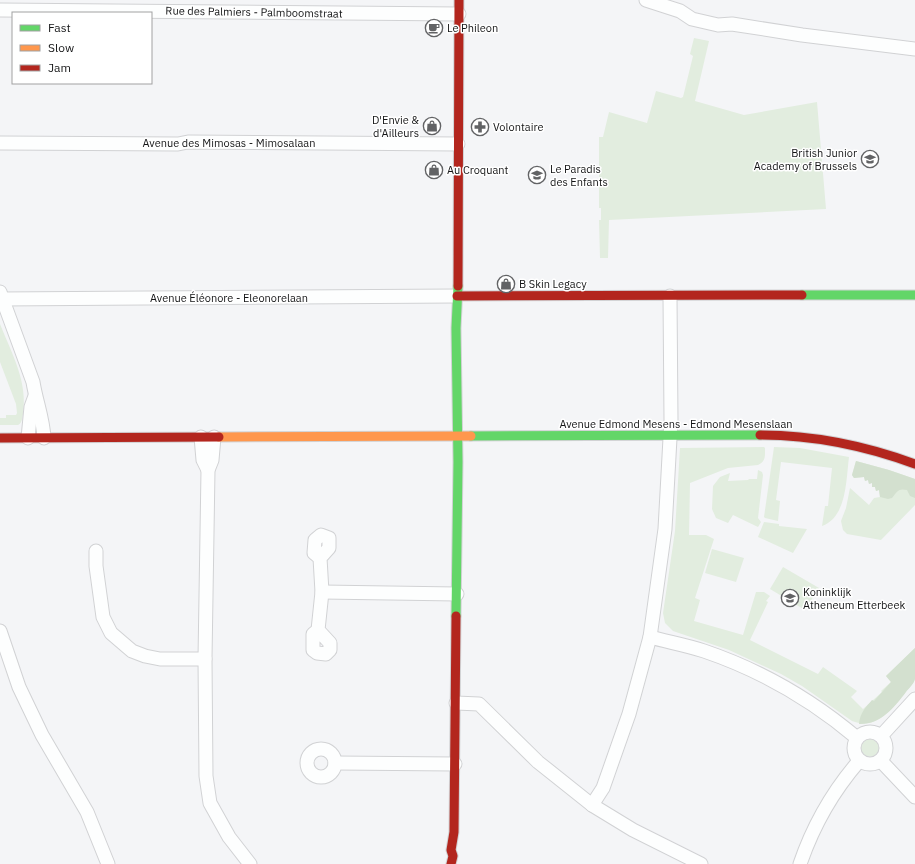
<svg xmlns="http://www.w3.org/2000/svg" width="915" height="864" viewBox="0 0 915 864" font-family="'IBM Plex Sans',sans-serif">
<rect width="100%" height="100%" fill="#f4f5f7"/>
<g fill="#e2eddf">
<path d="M694,38L709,41L695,101L744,115L817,102L826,209L609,220L608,258H600L599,220H601V208H599V137H603L609,112L647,123L656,91L681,98L683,97L693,56L690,54Z"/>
<path d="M0,324C12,354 28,382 23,414C22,419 22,423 18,425H0V418H6V415H16L17,413L16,404L0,362Z"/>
<path d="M764,447L765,448C765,456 766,461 758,465L728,468L690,483L689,535H706L714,539L695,598L700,600L694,621L743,635L756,592H764L770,596L766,601L768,602L750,640L818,674L823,667L857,691L851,697L863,709L882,692L881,691L891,682L886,676L915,648C915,657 915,671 915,679C914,683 909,688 906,691C894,708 876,731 852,721L802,686L781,674L729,650L673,631L665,623L663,613L675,531L680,448Z"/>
<path d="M774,447L800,448L849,457C846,480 847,517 822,526L825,506H828L832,468L781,462L776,500L780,501L778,521L765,518L764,517Z"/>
<path d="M856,461L889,470L915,479V505L881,540L847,534L843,530L841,521L846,508L850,488L869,505L874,498L880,497L879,490L876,491L875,487H872V483L869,484L868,480L865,481L864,477L854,478L852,475Z"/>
<path d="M758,470L762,472L763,475L758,518L761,522L758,527L733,515L728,523L716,518L712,509L713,486L720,477L730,473L728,481L748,480L749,479H757Z"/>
<path d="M764,522L779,524V526L807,529L793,553L758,537Z"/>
<path d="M712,549L744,558L736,582L705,573Z"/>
<path d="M783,567L819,588L805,610L770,589Z"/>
<circle cx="870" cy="748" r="9"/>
</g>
<g fill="#d3e0cf">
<path d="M856,461L889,470L915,479V498L910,496L907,490C899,488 897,491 892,498L888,499L880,497L879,490L876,491L875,487H872V483L869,484L868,480L865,481L864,477L854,478L852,475Z"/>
<path d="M915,648C915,655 915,674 915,679C914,684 908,689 906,692C894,708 880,725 859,724C860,713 865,708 872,700L874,701L891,682L886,676Z"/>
</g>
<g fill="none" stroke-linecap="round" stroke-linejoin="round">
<defs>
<g id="street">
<path d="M646,0L680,11L692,19L718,25L732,24L802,35L915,49"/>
<path d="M0,10L459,14"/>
<path d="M0,143L178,144L188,142L458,144"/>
<path d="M0,292L33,382C36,401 43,418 44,438"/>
<path d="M0,299L457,296"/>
<path d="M201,437L203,460L208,470"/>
<path d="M214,437L212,460L208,470L205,659L206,776L210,803L229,837L250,864"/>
<path d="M28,438L31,407L35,396"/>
<path d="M96,551V566L103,617L111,633L132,651L145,656L160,659H205"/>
<path d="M322,592L457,594"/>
<path d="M318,630L330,643V650L326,654L317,653L313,650V634L318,630L322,592L320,558L329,548V538L321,535L315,540L314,553L320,558"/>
<path d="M0,631L19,687L42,735L87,812L108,864"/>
<path d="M650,637C668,642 686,645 704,651C760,670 812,700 857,738"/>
<path d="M456,703L479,704L538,762L592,805L633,830L701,864"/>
<circle cx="870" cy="748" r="16"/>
<path d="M881,736L915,699"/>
<circle cx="321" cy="763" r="14"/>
<path d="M881,761L915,797"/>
<path d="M335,763L455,764"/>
<path d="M592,805L603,788L629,714L650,637L665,529L671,420L670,296"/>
<path d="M800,864C813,826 833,791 859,761"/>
</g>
<g id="fast">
<path d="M802,295H915"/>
<path d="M471,436L760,435"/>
<path d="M456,616L458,462L456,328L458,286"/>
</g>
<path id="slow" d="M219,437L471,436"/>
<g id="jam">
<path d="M458,286L459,0"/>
<path d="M457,296L802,295"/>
<path d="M760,435C813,435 866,446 915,464"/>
<path d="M0,438L219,437"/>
<path d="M451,864L453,856L451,850L454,832L456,616"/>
</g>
</defs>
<use href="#street" stroke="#d1d2d4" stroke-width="15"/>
<use href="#fast" stroke="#d1d2d4" stroke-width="11"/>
<use href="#slow" stroke="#d1d2d4" stroke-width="11"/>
<use href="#jam" stroke="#d1d2d4" stroke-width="11"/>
<use href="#street" stroke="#fdfefe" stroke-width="13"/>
<use href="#fast" stroke="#63d668" stroke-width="9"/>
<use href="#slow" stroke="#ff974d" stroke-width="9"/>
<use href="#jam" stroke="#b3261e" stroke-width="9"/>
</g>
<defs>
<symbol id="cafe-ring" viewBox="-11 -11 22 22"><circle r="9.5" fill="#fff" stroke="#626365" stroke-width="1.5"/><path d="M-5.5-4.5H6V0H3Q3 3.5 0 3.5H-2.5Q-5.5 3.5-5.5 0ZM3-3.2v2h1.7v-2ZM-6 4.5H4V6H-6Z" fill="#626365"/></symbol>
<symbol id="shop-ring" viewBox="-11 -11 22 22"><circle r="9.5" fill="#fff" stroke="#626365" stroke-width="1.5"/><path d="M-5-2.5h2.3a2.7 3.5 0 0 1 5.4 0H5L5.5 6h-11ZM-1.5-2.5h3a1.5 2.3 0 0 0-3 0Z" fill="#626365"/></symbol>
<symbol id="pharmacy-ring" viewBox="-11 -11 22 22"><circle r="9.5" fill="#fff" stroke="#626365" stroke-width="1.5"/><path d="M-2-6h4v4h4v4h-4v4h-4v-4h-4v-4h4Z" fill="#626365"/></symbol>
<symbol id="school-ring" viewBox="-11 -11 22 22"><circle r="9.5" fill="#fff" stroke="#626365" stroke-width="1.5"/><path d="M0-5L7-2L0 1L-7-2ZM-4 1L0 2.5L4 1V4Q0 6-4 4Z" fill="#626365"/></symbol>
</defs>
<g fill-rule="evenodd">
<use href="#cafe-ring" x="424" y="18" width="20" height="20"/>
<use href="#shop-ring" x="422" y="116" width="20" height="20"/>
<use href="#pharmacy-ring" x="470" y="117" width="20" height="20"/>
<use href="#school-ring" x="860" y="149" width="20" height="20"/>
<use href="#shop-ring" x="424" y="160" width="20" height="20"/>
<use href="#school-ring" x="527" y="165" width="20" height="20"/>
<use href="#shop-ring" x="496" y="274" width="20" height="20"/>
<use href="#school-ring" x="780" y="588" width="20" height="20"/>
</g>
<g text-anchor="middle" stroke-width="3" stroke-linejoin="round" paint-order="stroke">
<g font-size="11" fill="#141516" stroke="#fff">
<text transform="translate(254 12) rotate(1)" y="4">Rue des Palmiers - Palmboomstraat</text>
<text x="229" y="147">Avenue des Mimosas - Mimosalaan</text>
<text x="229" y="302">Avenue Éléonore - Eleonorelaan</text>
<text x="676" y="428">Avenue Edmond Mesens - Edmond Mesenslaan</text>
</g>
<g font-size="11" fill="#141516" stroke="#fff" text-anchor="start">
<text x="447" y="32">Le Phileon</text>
<text x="419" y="124" text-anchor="end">D'Envie &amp;<tspan x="419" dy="13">d'Ailleurs</tspan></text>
<text x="493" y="131">Volontaire</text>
<text x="857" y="157" text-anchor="end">British Junior<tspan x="857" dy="13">Academy of Brussels</tspan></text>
<text x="550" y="173">Le Paradis<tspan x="550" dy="13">des Enfants</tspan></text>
<text x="447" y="174">Au Croquant</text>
<text x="519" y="288">B Skin Legacy</text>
<text x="803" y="596">Koninklijk<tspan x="803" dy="13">Atheneum Etterbeek</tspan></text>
</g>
</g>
<rect x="12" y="12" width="140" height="72" fill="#ffffff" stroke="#a1a1a2"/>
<rect x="20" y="25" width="20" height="6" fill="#63d668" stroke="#a1a1a2"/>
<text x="48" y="32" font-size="12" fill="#141516">Fast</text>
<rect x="20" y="45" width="20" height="6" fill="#ff974d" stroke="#a1a1a2"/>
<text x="48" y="52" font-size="12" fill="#141516">Slow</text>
<rect x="20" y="65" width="20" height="6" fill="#b3261e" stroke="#a1a1a2"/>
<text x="48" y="72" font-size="12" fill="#141516">Jam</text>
</svg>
